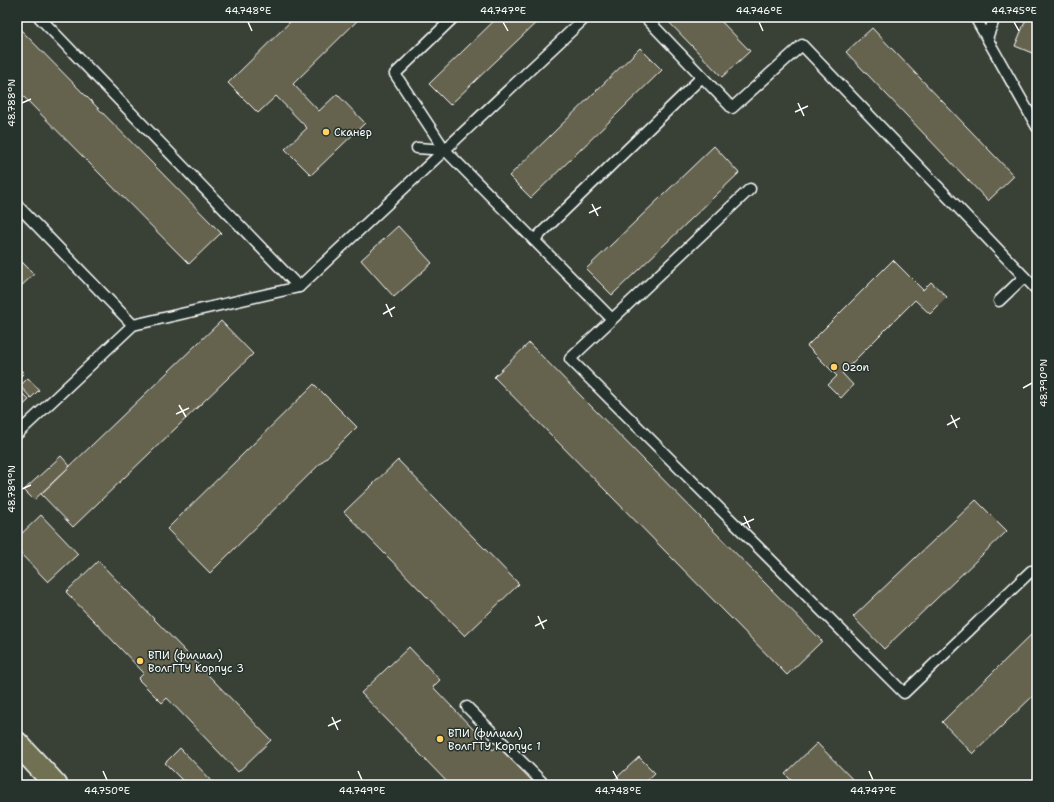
<svg xmlns="http://www.w3.org/2000/svg" width="1054" height="802" viewBox="0 0 1054 802" font-family="'Shantell Sans',sans-serif">
<rect width="100%" height="100%" fill="#394137"/>
<filter id="ink" filterUnits="userSpaceOnUse"><feTurbulence type="fractalNoise" baseFrequency=".025" numOctaves="2"/><feDisplacementMap in="SourceGraphic" scale="8" xChannelSelector="R" yChannelSelector="G"/><feConvolveMatrix kernelMatrix="1 2 1 2 8 2 1 2 1" color-interpolation-filters="sRGB"/></filter>
<g filter="url(#ink)">
<g fill="#65624e" stroke="#fff">
<path d="M295,17H361L293,84L319,111L337,94L365,123L311,175L285,149L307,128L276,96L258,113L228,83Z"/>
<path d="M498,17H542L450,105L429,84Z"/>
<path d="M664,17H717L750,51L722,77Z"/>
<path d="M1027,17H1037V55L1015,46Z"/>
<path d="M17,26L221,233L189,264L17,90Z"/>
<path d="M872,28L1014,176L988,201L846,52Z"/>
<path d="M640,48L662,70L531,198L509,176Z"/>
<path d="M714,146L739,173L612,295L586,269Z"/>
<path d="M398,226L432,263L394,297L361,260Z"/>
<path d="M17,257L34,274L17,290Z"/>
<path d="M893,260L923,290L931,282L947,297L930,314L915,300L842,373L853,385L841,398L828,385L837,376L807,346Z"/>
<path d="M221,321L253,354L73,527L41,494Z"/>
<path d="M529,343L822,641L787,675L494,377Z"/>
<path d="M17,367L24,373L17,380Z"/>
<path d="M28,378L39,390L31,398L20,386Z"/>
<path d="M314,384L357,427L210,573L167,529Z"/>
<path d="M17,388L29,400L17,411Z"/>
<path d="M61,456L70,466L34,500L24,490Z"/>
<path d="M398,460L519,584L465,636L344,512Z"/>
<path d="M976,500L1007,531L884,649L853,617Z"/>
<path d="M41,515L78,554L48,582L17,550V538Z"/>
<path d="M98,561L271,740L238,772L167,698L162,703L138,679L144,673L66,592Z"/>
<path d="M1037,629V692L973,754L942,722Z"/>
<path d="M409,647L440,680L433,687L493,750L502,741L536,776L527,785H450L361,693Z"/>
<path d="M817,743L858,785H796L785,774Z"/>
<path d="M180,748L216,785H187L165,763Z"/>
<path d="M639,757L655,773L642,785H615L612,782Z"/>
</g>
<g fill="none" stroke-linecap="round" stroke-linejoin="round">
<defs>
<g id="lane">
<path d="M39,17L299,287"/>
<path d="M454,17L395,74L445,150L612,319"/>
<path d="M645,17L732,108L802,45L1037,290"/>
<path d="M975,17L1037,127"/>
<path d="M987,38L995,17"/>
<path d="M417,148L445,150"/>
<path d="M750,189L570,359L904,693L1031,571L1037,572"/>
<path d="M17,205L133,325"/>
<path d="M534,240L702,77"/>
<path d="M999,301L1024,277"/>
<path d="M17,434L133,325L299,287L586,17"/>
<path d="M467,707L545,785"/>
</g>
<path id="primary" d="M17,743L56,785"/>
</defs>
<use href="#lane" stroke="#fff" stroke-width="13"/>
<use href="#primary" stroke="#fff" stroke-width="25"/>
<use href="#lane" stroke="#26332d" stroke-width="10"/>
<use href="#primary" stroke="#706f52" stroke-width="22"/>
</g>
</g>
<path fill="none" stroke="#fff" stroke-width="1.5" d="M248,22L252,31M503,22L508,31M759,22L763,31M1014,22L1019,31M22,103L31,99M798,103L804,116M795,112L808,106M592,204L598,216M589,213L601,207M386,304L392,317M383,314L395,307M1023,388L1032,383M179,405L186,417M176,414L189,408M951,415L957,428M947,425L960,418M22,489L31,485M744,516L750,528M741,525L754,519M538,616L544,629M535,626L547,620M332,717L338,730M328,726L341,720M103,771L107,780M358,771L362,780M613,771L618,780M869,771L873,780"/>
<g fill="#ffd166" stroke="#26332d" stroke-width="1.5">
<circle cx="326" cy="132" r="4"/>
<circle cx="834" cy="367" r="4"/>
<circle cx="140" cy="661" r="4"/>
<circle cx="440" cy="739" r="4"/>
</g>
<g text-anchor="middle" stroke-width="3" stroke-linejoin="round" paint-order="stroke">
<g font-size="11" fill="#fff" stroke="#26332d" text-anchor="start">
<text x="334" y="136">Сканер</text>
<text x="842" y="371">Ozon</text>
<text x="148" y="659">ВПИ (филиал)<tspan x="148" dy="13">ВолгГТУ Корпус 3</tspan></text>
<text x="448" y="737">ВПИ (филиал)<tspan x="448" dy="13">ВолгГТУ Корпус 1</tspan></text>
</g>
</g>
<rect width="1054" height="802" fill="none" stroke="#26332d" stroke-width="44"/>
<rect x="22" y="22" width="1010" height="758" fill="none" stroke="#fff" stroke-width="1.5"/>
<g font-size="10" text-anchor="middle" fill="#fff">
<text x="248" y="14">44.748°E</text>
<text x="503" y="14">44.747°E</text>
<text x="759" y="14">44.746°E</text>
<text x="1014" y="14">44.745°E</text>
<text transform="translate(11 103) rotate(-90)" y="4">48.788°N</text>
<text transform="translate(1043 383) rotate(-90)" y="4">48.790°N</text>
<text transform="translate(11 489) rotate(-90)" y="4">48.789°N</text>
<text x="107" y="794">44.750°E</text>
<text x="362" y="794">44.749°E</text>
<text x="618" y="794">44.748°E</text>
<text x="873" y="794">44.747°E</text>
</g>
</svg>
